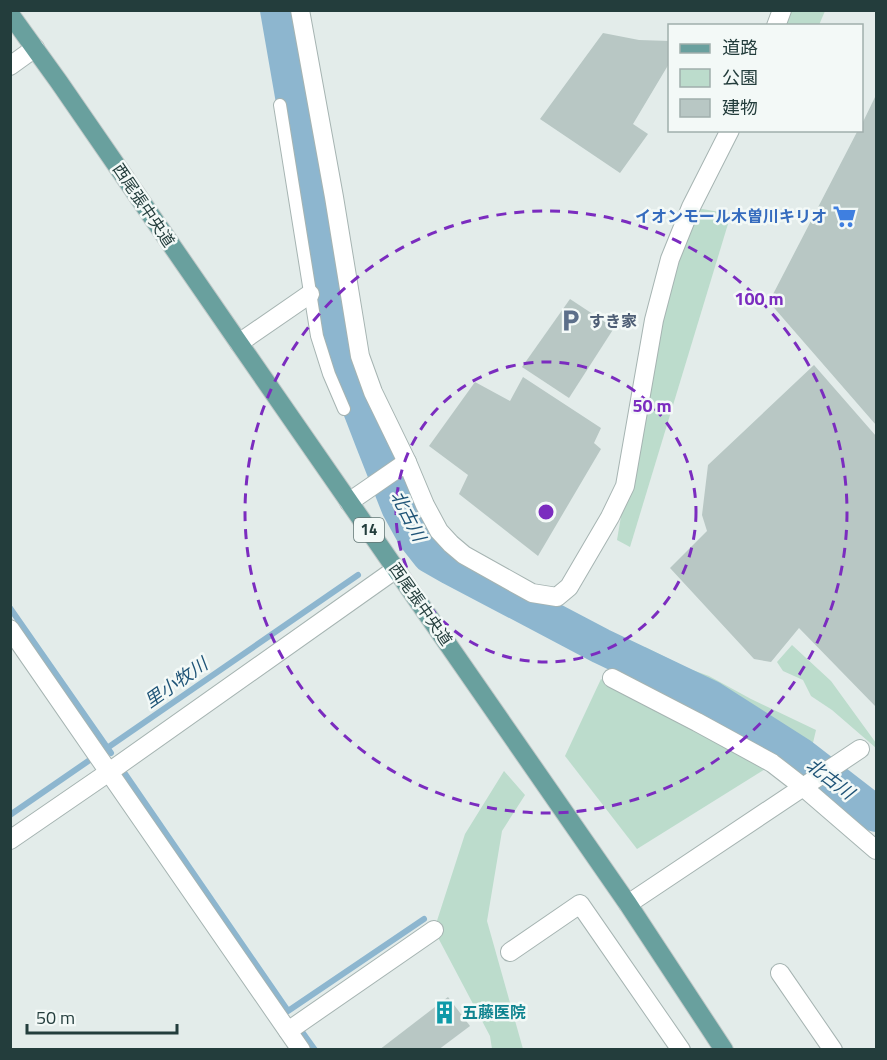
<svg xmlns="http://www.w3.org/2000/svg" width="887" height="1060" viewBox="0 0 887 1060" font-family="'Titillium Web','Noto Sans JP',sans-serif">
<rect width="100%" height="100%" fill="#e3ecea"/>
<g fill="#bcdccc">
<path d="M787,11H825L819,25L781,26Z"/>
<path d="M691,207L731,214L630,547L617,540L654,320Z"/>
<path d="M792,645L831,681L876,743V748L832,710L811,696L803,680L783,671L777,662Z"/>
<path d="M645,647L687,668L709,676L751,699L816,730L812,747L702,685L658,665L642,656Z"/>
<path d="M601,679L767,768L637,849L565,756Z"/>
<path d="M504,771L525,795L502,831L487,921L523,1049H492L490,1036L434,930L465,834Z"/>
</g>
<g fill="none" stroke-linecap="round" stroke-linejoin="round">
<g stroke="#8db6cf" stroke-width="6">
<path d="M10,608L111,753"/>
<path d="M121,768L288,1011L424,919"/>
<path d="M10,815L358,575"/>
<path d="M300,1029L315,1050"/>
</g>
<path stroke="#8db6cf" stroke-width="36" d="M278,10L314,217L326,307L346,371L373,441L399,507L415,536L430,555L451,567L601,646L710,698L801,756L876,814"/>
</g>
<g fill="#b8c7c4">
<path d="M603,33L639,40L670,41V62L633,124L648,134L620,173L540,119Z"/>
<path d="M876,95V425L769,302L858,130H862V124Z"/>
<path d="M570,299L614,328L569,398L522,367Z"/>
<path d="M814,365L876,436V707L799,628L771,662L754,659L670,568L707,531L702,515L708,465Z"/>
<path d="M523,377L601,428L594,443L601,449L538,556L459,494L468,475L429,446L475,382L510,401Z"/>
<path d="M448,997L470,1026L438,1050H379Z"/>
</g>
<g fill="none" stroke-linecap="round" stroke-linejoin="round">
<defs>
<path id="service" d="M280,105L317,336L329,374L344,409"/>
<g id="minor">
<path d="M300,10L334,197L360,356L373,392L407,462L425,505L439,531L451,544L464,555L532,593L557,597L569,587L610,517L625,486L654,320L670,259L691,207L730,130"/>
<path d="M776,26L782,10"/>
<path d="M10,66L35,48"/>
<path d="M239,343L310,294"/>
<path d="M349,502L407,462"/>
<path d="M10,629L301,1050"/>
<path d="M612,678L697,722L772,763L803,787L876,850"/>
<path d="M10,840L109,772L396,569"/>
<path d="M628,904L860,749"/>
<path d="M510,952L580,904L681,1050"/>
<path d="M780,973L833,1050"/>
<path d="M288,1031L434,930"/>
</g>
<path id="primary" d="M10,14L59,82L239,343L628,904L724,1050"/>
</defs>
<use href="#service" stroke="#a6b4b2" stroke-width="14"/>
<use href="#minor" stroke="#a6b4b2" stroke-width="20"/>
<use href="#primary" stroke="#c1c9c8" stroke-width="20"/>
<use href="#service" stroke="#fff" stroke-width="12"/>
<use href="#minor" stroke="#fff" stroke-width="18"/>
<use href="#primary" stroke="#69a09e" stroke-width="18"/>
</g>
<g fill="none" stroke="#7b2cbf" stroke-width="3" stroke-dasharray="10 8">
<circle cx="546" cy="512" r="150"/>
<circle cx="546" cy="512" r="301"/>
</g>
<defs>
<symbol id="supermarket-bare" viewBox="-9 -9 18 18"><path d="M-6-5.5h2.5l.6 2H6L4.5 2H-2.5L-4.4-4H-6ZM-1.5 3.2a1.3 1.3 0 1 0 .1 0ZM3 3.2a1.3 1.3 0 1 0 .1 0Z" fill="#3f7fe0" stroke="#f3f9f7" stroke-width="2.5" paint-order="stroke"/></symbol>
<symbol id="parking-bare" viewBox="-9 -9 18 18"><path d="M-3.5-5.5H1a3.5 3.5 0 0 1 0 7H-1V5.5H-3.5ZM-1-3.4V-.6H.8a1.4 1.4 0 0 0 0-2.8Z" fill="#5c6f8a" stroke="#f3f9f7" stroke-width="2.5" paint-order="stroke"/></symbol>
<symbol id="building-bare" viewBox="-9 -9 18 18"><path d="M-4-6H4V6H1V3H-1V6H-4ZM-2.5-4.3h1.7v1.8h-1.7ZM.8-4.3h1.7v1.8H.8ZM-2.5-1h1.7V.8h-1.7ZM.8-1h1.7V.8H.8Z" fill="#0f9aa8" stroke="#f3f9f7" stroke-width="2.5" paint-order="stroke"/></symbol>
</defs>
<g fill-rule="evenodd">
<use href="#supermarket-bare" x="828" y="200" width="33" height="33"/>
<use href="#parking-bare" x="554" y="304" width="33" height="33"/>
<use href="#building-bare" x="428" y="996" width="33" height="33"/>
</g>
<g text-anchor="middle" stroke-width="5" stroke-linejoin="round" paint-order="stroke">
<rect fill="#f3f9f7" stroke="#617574" stroke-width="1.5" x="354" y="518" width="30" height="24" rx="4.5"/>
<g font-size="15" font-weight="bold" fill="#233d3c">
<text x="369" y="535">14</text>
</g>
<g font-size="16" fill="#233d3c" stroke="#f3f9f7">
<text transform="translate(144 205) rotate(56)" y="6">西尾張中央道</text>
<text transform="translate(421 604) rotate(55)" y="6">西尾張中央道</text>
</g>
<g font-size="16" font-weight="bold" fill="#366cbe" stroke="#f3f9f7" text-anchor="end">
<text x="827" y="222">イオンモール木曽川キリオ</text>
</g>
<g font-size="16" font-weight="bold" fill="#4e5e75" stroke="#f3f9f7" text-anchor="start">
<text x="589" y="327">すき家</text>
</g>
<g font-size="16" font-weight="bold" fill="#0d838f" stroke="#f3f9f7" text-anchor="start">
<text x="462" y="1018">五藤医院</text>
</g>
<g font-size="18" font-style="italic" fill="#1f5477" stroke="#f3f9f7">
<text transform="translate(408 516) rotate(63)" y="6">北古川</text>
<text transform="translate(176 683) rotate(-35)" y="6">里小牧川</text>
<text transform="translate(830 779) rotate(37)" y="6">北古川</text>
</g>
</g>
<circle cx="546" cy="512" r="9" fill="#7b2cbf" stroke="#f3f9f7" stroke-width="3"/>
<g font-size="18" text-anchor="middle" font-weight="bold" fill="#7b2cbf" stroke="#f3f9f7" stroke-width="5" stroke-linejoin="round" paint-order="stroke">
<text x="759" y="305">100 m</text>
<text x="652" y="412">50 m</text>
</g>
<rect width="887" height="1060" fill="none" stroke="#233d3c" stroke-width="24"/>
<rect x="668" y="24" width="195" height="108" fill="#f3f9f7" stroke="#a0aeac" stroke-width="1.5"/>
<rect x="680" y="44" width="30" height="9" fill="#69a09e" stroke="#a0aeac" stroke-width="1.5"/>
<text x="722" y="54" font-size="18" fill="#233d3c">道路</text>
<rect x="680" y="69" width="30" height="18" fill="#bcdccc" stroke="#a0aeac" stroke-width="1.5"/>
<text x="722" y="84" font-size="18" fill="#233d3c">公園</text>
<rect x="680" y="99" width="30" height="18" fill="#b8c7c4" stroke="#a0aeac" stroke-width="1.5"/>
<text x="722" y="114" font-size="18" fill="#233d3c">建物</text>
<path d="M27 1024v9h150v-9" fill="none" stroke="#233d3c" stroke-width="3"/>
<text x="36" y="1024" font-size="18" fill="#233d3c" stroke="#f3f9f7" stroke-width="4.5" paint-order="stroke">50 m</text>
</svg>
